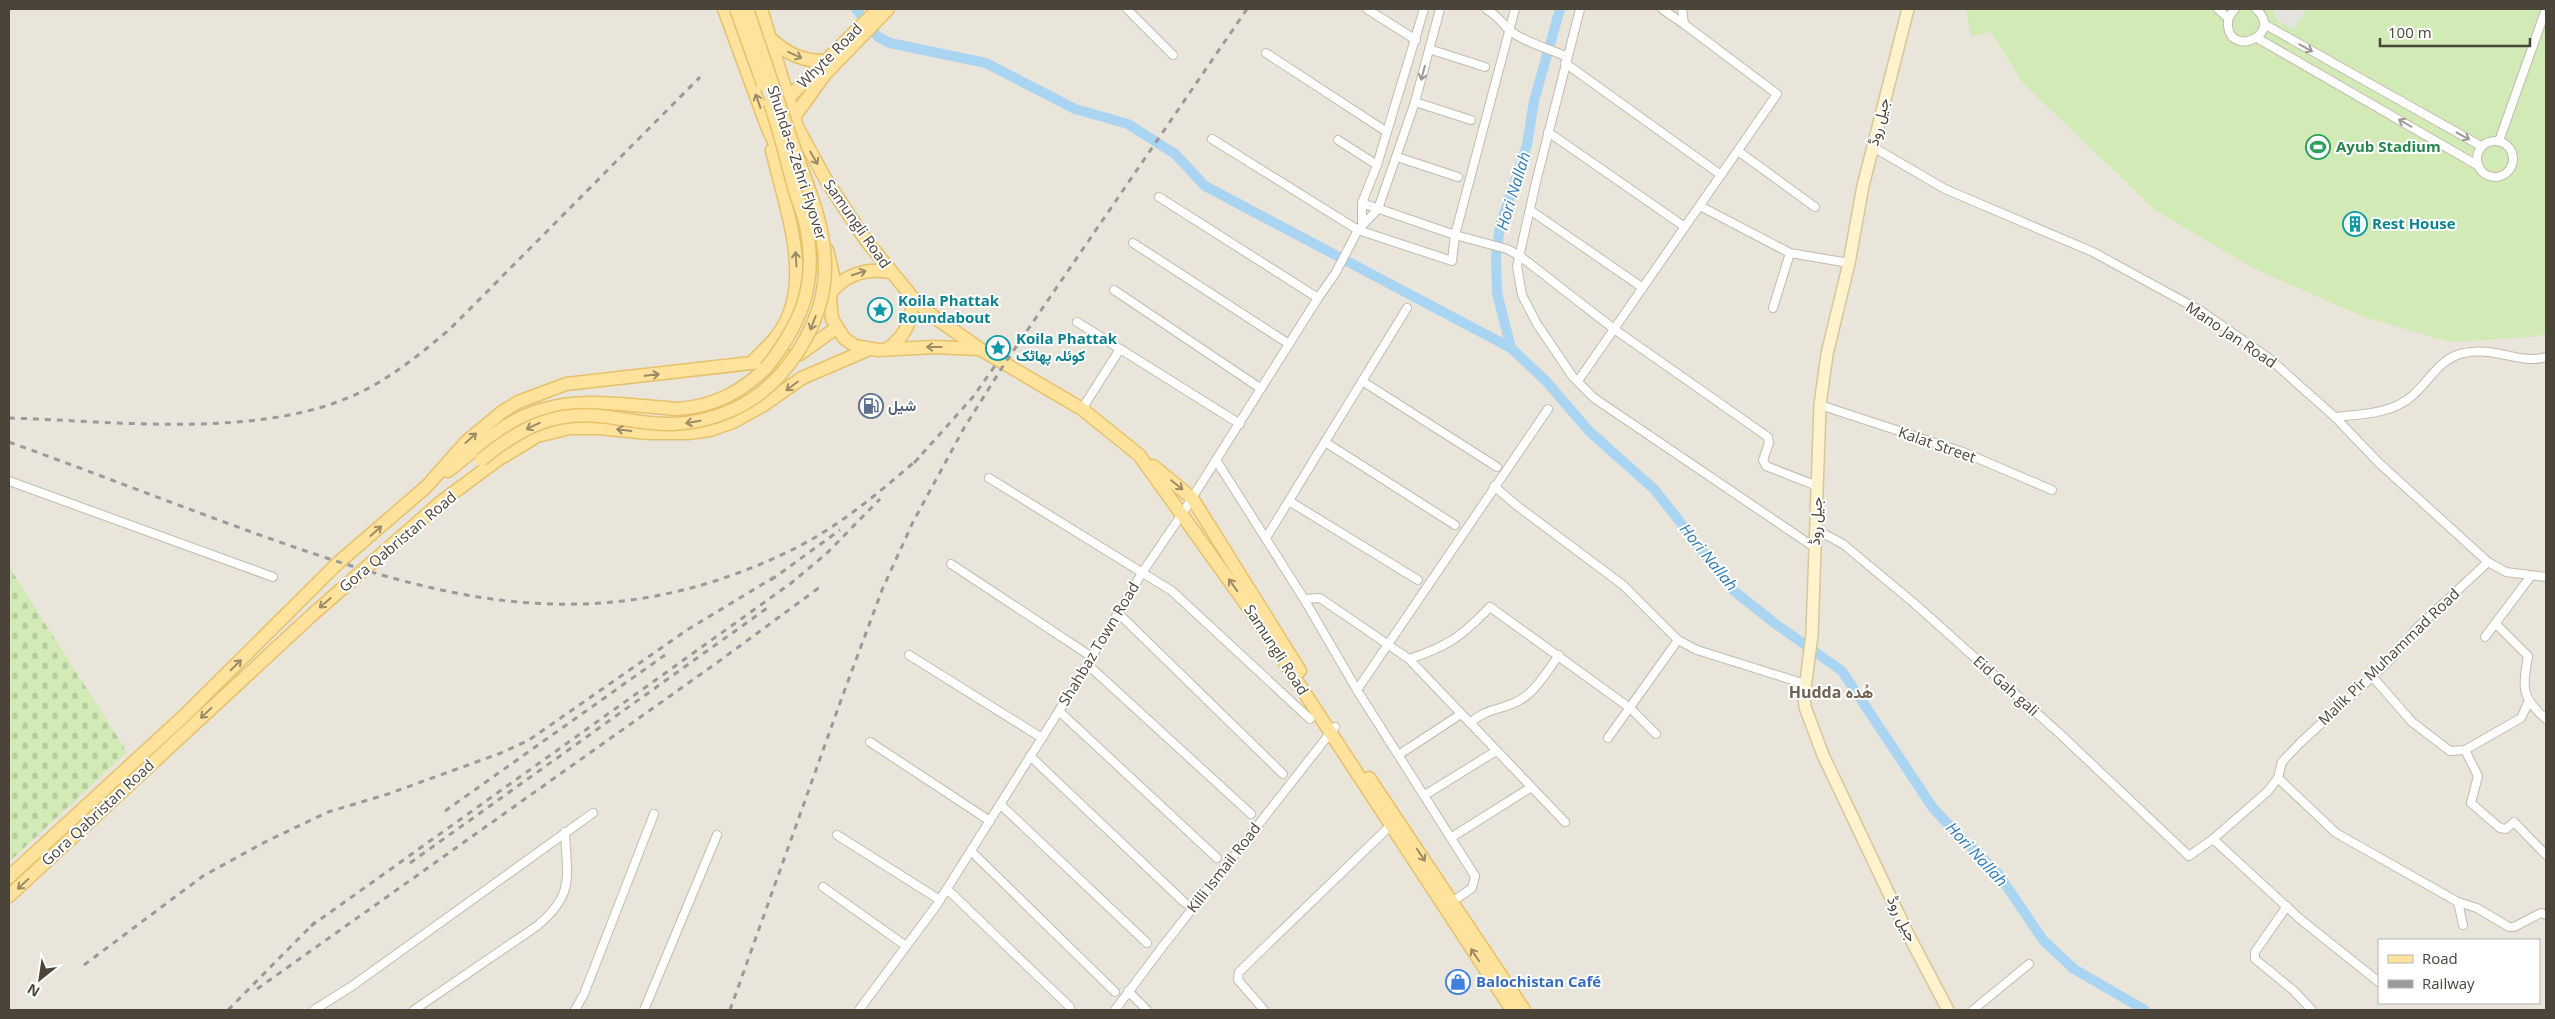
<svg xmlns="http://www.w3.org/2000/svg" width="2555" height="1019" viewBox="0 0 2555 1019" font-family="'Open Sans',Vazirmatn,sans-serif">
<defs>
<pattern id="cemetery-stones" width="16" height="16" patternUnits="userSpaceOnUse" patternTransform="scale(1.25)"><rect width="16" height="16" fill="#d2eab5"/><path d="M2 7V4a2 2 0 0 1 4 0v3zM10 15v-3a2 2 0 0 1 4 0v3z" fill="#b6ca9c"/></pattern>
</defs>
<rect width="100%" height="100%" fill="#f6f3ec"/>
<path fill="#eae5da" fill-rule="evenodd" d="M9,9H2546V1010H9ZM2379,940H2539V1003H2379Z"/>
<path fill="url(#cemetery-stones)" d="M9,567L127,752L9,862Z"/>
<path fill="#d2eab5" d="M1966,9H2546V333L2534,337L2450,342L2364,317L2255,269L2156,211L2023,83L1991,32L1971,36Z"/>
<path fill="#e5e3e0" d="M2276,9H2306L2294,29L2278,21L2273,13Z"/>
<g fill="none" stroke-linecap="round" stroke-linejoin="round">
<g stroke="#a9d4f2" stroke-width="10">
<path d="M856,9L878,37L890,43L986,63L1075,109L1128,124L1175,154L1205,186L1511,348"/>
<path d="M1560,9L1534,101L1527,145L1500,226L1496,256L1497,293L1511,348L1546,381L1589,431L1655,490L1734,591L1777,625L1842,671L1933,808L1957,834L1997,872L2043,940L2074,969L2145,1010"/>
</g>
<defs>
<g id="minor">
<path d="M1127,9L1173,55"/>
<path d="M1367,9L1416,40"/>
<path d="M1486,9C1497,15 1501,22 1509,30C1525,43 1549,48 1567,57"/>
<path d="M1580,9L1536,182L1517,266L1522,295L1537,324L1573,377L1594,398L1814,547"/>
<path d="M1662,9L1684,24"/>
<path d="M2218,9L2228,18"/>
<path d="M2235,9C2230,14 2227,19 2228,26C2231,58 2284,34 2256,9"/>
<path d="M2264,24L2481,146"/>
<path d="M2257,38L2477,165"/>
<path d="M1429,49L1485,67"/>
<path d="M1266,53L1387,132"/>
<path d="M1565,63L1721,175"/>
<path d="M1415,102L1471,120"/>
<path d="M1548,132L1685,227"/>
<path d="M1212,139L1358,230L1452,261L1455,235L1515,9"/>
<path d="M1338,140L1377,165"/>
<circle cx="2495" cy="159" r="18"/>
<path d="M2499,141L2546,9"/>
<path d="M1873,147L1945,189L2093,252L2201,311L2270,359L2300,386L2335,417L2379,463L2488,562L2506,572L2546,577"/>
<path d="M1738,151L1815,207"/>
<path d="M1397,157L1458,177"/>
<path d="M1159,197L1318,298"/>
<path d="M1362,203L1455,235L1507,249L1520,256L1614,329L1768,437L1769,443L1763,460L1766,466L1817,486"/>
<path d="M1700,206L1790,253L1849,263"/>
<path d="M1530,210L1643,288"/>
<path d="M1362,224V203L1377,165L1424,9"/>
<path d="M1133,243L1289,344"/>
<path d="M1114,290L1260,388"/>
<path d="M1773,308L1790,253"/>
<path d="M1077,322L1240,424"/>
<path d="M1362,381L1497,467"/>
<path d="M1578,381L1777,94L1684,24L1682,9"/>
<path d="M1820,405L1963,452L2052,490"/>
<path d="M1082,409L1120,349"/>
<path d="M2335,417C2361,414 2392,414 2412,396C2430,381 2439,358 2464,353C2494,346 2521,365 2546,357"/>
<path d="M1325,442L1455,525"/>
<path d="M1216,460L1304,599L1357,690L1475,876L1472,888L1449,904"/>
<path d="M989,478L1172,591L1310,719"/>
<path d="M9,481L273,577"/>
<path d="M1494,486L1516,505L1623,585L1678,640L1697,650L1805,684"/>
<path d="M1289,501L1418,580"/>
<path d="M1815,529L1843,544L1915,604L2059,733L2189,856L2213,839L2267,792L2278,778L2282,762L2300,743L2389,661L2416,629L2488,562"/>
<path d="M1266,538L1407,308"/>
<path d="M951,564L1092,657"/>
<path d="M1304,599L1320,598L1409,659L1565,822"/>
<path d="M1118,613L1283,774"/>
<path d="M2496,624L2528,656C2523,687 2520,697 2546,719"/>
<path d="M2485,637L2531,576"/>
<path d="M909,655L1042,738"/>
<path d="M1409,659C1447,647 1462,636 1490,607L1630,708L1656,734"/>
<path d="M1087,664L1251,814"/>
<path d="M2371,675L2412,722L2450,751L2465,750L2521,718L2529,701"/>
<path d="M1357,690L1548,409"/>
<path d="M1059,711L1217,858"/>
<path d="M1470,723C1488,707 1501,711 1520,700C1536,691 1548,670 1559,655"/>
<path d="M1608,738L1678,640"/>
<path d="M870,742L990,821"/>
<path d="M2465,750L2478,776L2471,803L2500,828L2506,829L2514,822L2546,855"/>
<path d="M1400,754L1461,714"/>
<path d="M1030,756L1185,903"/>
<path d="M2278,778L2336,833L2458,902L2463,925"/>
<path d="M1425,795L1496,751"/>
<path d="M1000,804L1147,943"/>
<path d="M837,835L940,900"/>
<path d="M1452,837L1530,788"/>
<path d="M2213,839L2300,919L2379,982"/>
<path d="M971,851L1115,992"/>
<path d="M823,887L906,946"/>
<path d="M947,889L1070,1007"/>
<path d="M2458,902L2477,908L2509,927H2514L2541,913L2546,915"/>
<path d="M2287,906L2255,952V959L2293,990L2312,1010"/>
<path d="M1128,991L1147,1010"/>
<path d="M314,1010L352,986L593,813"/>
<path d="M414,1010L537,926C575,894 567,878 565,832"/>
<path d="M575,1010L584,994L654,814"/>
<path d="M644,1010L717,835"/>
<path d="M859,1010L936,906L1064,703L1142,573L1182,514L1318,298L1335,274L1358,230L1378,209L1415,102L1440,9"/>
<path d="M1115,1010L1163,946L1335,727"/>
<path d="M1264,1010L1238,980L1239,972L1390,826"/>
<path d="M1973,1010L2029,964"/>
</g>
<path id="secondary" d="M1908,9L1863,186L1849,263L1827,354L1820,405L1812,635L1804,696L1805,707L1823,755L1909,936L1948,1010"/>
<g id="primary">
<path d="M724,9L768,129L784,162"/>
<path d="M761,9L797,127L826,180L865,239L912,297L930,314L980,349L1082,409L1139,455L1251,611L1512,1010"/>
<path d="M772,40C788,54 802,61 824,61"/>
<path d="M784,102L878,9"/>
<path d="M794,117L825,74L888,9"/>
<path d="M827,250L833,275L830,300L832,319L844,338L855,346L878,350L934,347L978,349"/>
<path d="M832,291C848,273 867,268 890,272"/>
<path d="M888,349C906,335 913,320 912,297"/>
<path d="M751,363C767,348 783,333 790,312C808,263 783,199 772,150"/>
<path d="M1153,466L1192,498L1300,671"/>
<path d="M448,471C470,454 492,433 516,420C568,393 622,405 678,409C714,406 740,393 766,368"/>
<path d="M1369,778L1524,1010"/>
<path d="M9,877L186,714L339,562L426,487L467,441L502,412L518,402L566,384L778,360L800,354L836,328"/>
<path d="M9,896L312,615L441,502L496,461L537,436L570,428H598L649,433H688L710,430L733,422L762,406L802,378L867,350"/>
</g>
</defs>
<use href="#minor" stroke="#c2bbae" stroke-width="10"/>
<use href="#secondary" stroke="#d6c79b" stroke-width="14"/>
<use href="#primary" stroke="#e6c16a" stroke-width="15"/>
<use href="#minor" stroke="#fff" stroke-width="8"/>
<use href="#secondary" stroke="#fff3cd" stroke-width="11"/>
<use href="#primary" stroke="#ffe39c" stroke-width="12"/>
<g stroke="#9a9a9a" stroke-width="3" stroke-dasharray="6 6" stroke-linecap="butt">
<path d="M9,418C118,421 268,441 367,389C397,373 424,351 450,329L700,77"/>
<path d="M9,442C92,472 174,504 257,534C412,589 551,633 715,581C754,568 793,552 827,530C860,509 890,483 919,458"/>
<path d="M914,463L973,397L997,363"/>
<path d="M771,580L840,530"/>
<path d="M445,811L665,655"/>
<path d="M410,863L770,606"/>
<path d="M311,926L790,584L826,554L880,499"/>
<path d="M84,965L203,876L265,842L328,812L388,794L501,753L529,740L687,630L776,576"/>
<path d="M257,989L718,662L820,587"/>
<path d="M228,1010L315,922"/>
<path d="M730,1010L841,700L882,590L913,522L964,428L1005,363L1247,9"/>
</g>
<defs>
<g id="primary-bridge">
<path d="M736,9L763,84"/>
<path d="M766,368C800,325 817,287 807,231C805,218 799,204 795,191C787,162 780,132 770,103"/>
<path d="M481,460C521,427 556,409 609,417C630,420 651,425 673,424C714,422 752,406 780,375C805,347 825,308 825,269C826,227 807,185 793,145C778,100 762,54 747,9"/>
</g>
</defs>
<use href="#primary-bridge" stroke="#e6c16a" stroke-width="15" stroke-linecap="butt"/>
<use href="#primary-bridge" stroke="#ffe39c" stroke-width="12"/>
</g>
<defs><path id="oneway-shaft" d="M-6 0H5M1.5-3L5.5 0L1.5 3" fill="none" stroke-width="1.6" stroke-linecap="round" stroke-linejoin="round" transform="scale(1.25)"/></defs>
<g stroke="#9c9892">
<use href="#oneway-shaft" transform="translate(2306 48) rotate(29)"/>
<use href="#oneway-shaft" transform="translate(1423 73) rotate(105)"/>
<use href="#oneway-shaft" transform="translate(2405 123) rotate(-150)"/>
<use href="#oneway-shaft" transform="translate(2463 136) rotate(29)"/>
</g>
<g stroke="#9c8c66">
<use href="#oneway-shaft" transform="translate(795 55) rotate(25)"/>
<use href="#oneway-shaft" transform="translate(758 101) rotate(-110)"/>
<use href="#oneway-shaft" transform="translate(814 158) rotate(60)"/>
<use href="#oneway-shaft" transform="translate(796 259) rotate(-94)"/>
<use href="#oneway-shaft" transform="translate(859 273) rotate(-18)"/>
<use href="#oneway-shaft" transform="translate(813 323) rotate(111)"/>
<use href="#oneway-shaft" transform="translate(934 347) rotate(180)"/>
<use href="#oneway-shaft" transform="translate(652 375) rotate(-6)"/>
<use href="#oneway-shaft" transform="translate(792 386) rotate(143)"/>
<use href="#oneway-shaft" transform="translate(693 422) rotate(171)"/>
<use href="#oneway-shaft" transform="translate(533 426) rotate(155)"/>
<use href="#oneway-shaft" transform="translate(624 430) rotate(-173)"/>
<use href="#oneway-shaft" transform="translate(471 438) rotate(-42)"/>
<use href="#oneway-shaft" transform="translate(1177 485) rotate(39)"/>
<use href="#oneway-shaft" transform="translate(376 531) rotate(-41)"/>
<use href="#oneway-shaft" transform="translate(1233 585) rotate(-125)"/>
<use href="#oneway-shaft" transform="translate(325 603) rotate(139)"/>
<use href="#oneway-shaft" transform="translate(236 665) rotate(-45)"/>
<use href="#oneway-shaft" transform="translate(206 713) rotate(137)"/>
<use href="#oneway-shaft" transform="translate(1421 855) rotate(56)"/>
<use href="#oneway-shaft" transform="translate(23 884) rotate(137)"/>
<use href="#oneway-shaft" transform="translate(1475 955) rotate(-124)"/>
</g>
<defs>
<symbol id="stadium-ring" viewBox="-11 -11 22 22"><circle r="9.5" fill="#fff" stroke="#2e9e5b" stroke-width="1.5"/><path d="M0-5a6.5 5 0 1 0 0 10a6.5 5 0 1 0 0-10ZM-3.5-1.8h7v3.6h-7Z" fill="#2e9e5b"/></symbol>
<symbol id="building-ring" viewBox="-11 -11 22 22"><circle r="9.5" fill="#fff" stroke="#0f9aa8" stroke-width="1.5"/><path d="M-4-6H4V6H1V3H-1V6H-4ZM-2.5-4.3h1.7v1.8h-1.7ZM.8-4.3h1.7v1.8H.8ZM-2.5-1h1.7V.8h-1.7ZM.8-1h1.7V.8H.8Z" fill="#0f9aa8"/></symbol>
<symbol id="sight-ring" viewBox="-11 -11 22 22"><circle r="9.5" fill="#fff" stroke="#0f9aa8" stroke-width="1.5"/><path d="M0-6L1.8-2.2L6-1.7L2.9 1.2L3.7 5.4L0 3.3L-3.7 5.4L-2.9 1.2L-6-1.7L-1.8-2.2Z" fill="#0f9aa8"/></symbol>
<symbol id="fuel-ring" viewBox="-11 -11 22 22"><circle r="9.5" fill="#fff" stroke="#5c6f8a" stroke-width="1.5"/><path d="M-5.5-6h7V0h2V4h1.3V-2.5L3-4.5l.8-.8L6-3V5H2.5V1h-1V6h-7ZM-4.2-4.7v3.2H.2V-4.7Z" fill="#5c6f8a"/></symbol>
<symbol id="shop-ring" viewBox="-11 -11 22 22"><circle r="9.5" fill="#fff" stroke="#3f7fe0" stroke-width="1.5"/><path d="M-5-2.5h2.3a2.7 3.5 0 0 1 5.4 0H5L5.5 6h-11ZM-1.5-2.5h3a1.5 2.3 0 0 0-3 0Z" fill="#3f7fe0"/></symbol>
</defs>
<g fill-rule="evenodd">
<use href="#stadium-ring" x="2304" y="133" width="28" height="28"/>
<use href="#building-ring" x="2341" y="210" width="28" height="28"/>
<use href="#sight-ring" x="866" y="296" width="28" height="28"/>
<use href="#sight-ring" x="984" y="334" width="28" height="28"/>
<use href="#fuel-ring" x="857" y="392" width="28" height="28"/>
<use href="#shop-ring" x="1444" y="968" width="28" height="28"/>
</g>
<g text-anchor="middle" stroke-width="4" stroke-linejoin="round" paint-order="stroke">
<g font-size="15" fill="#4b4439" stroke="#fff">
<text transform="translate(830 56) rotate(-45)" y="5">Whyte Road</text>
<text transform="translate(1879 122) rotate(-76)" y="5">جیل روڈ</text>
<text transform="translate(797 163) rotate(72)" y="5">Shuhda-e-Zehri Flyover</text>
<text transform="translate(857 224) rotate(55)" y="5">Samungli Road</text>
<text transform="translate(2231 335) rotate(34)" y="5">Mano Jan Road</text>
<text transform="translate(1937 445) rotate(19)" y="5">Kalat Street</text>
<text transform="translate(1816 521) rotate(-87)" y="5">جیل روڈ</text>
<text transform="translate(398 542) rotate(-40)" y="5">Gora Qabristan Road</text>
<text transform="translate(1099 644) rotate(-59)" y="5">Shahbaz Town Road</text>
<text transform="translate(1276 650) rotate(57)" y="5">Samungli Road</text>
<text transform="translate(2389 657) rotate(-44)" y="5">Malik Pir Muhammad Road</text>
<text transform="translate(2006 686) rotate(42)" y="5">Eid Gah gali</text>
<text transform="translate(98 813) rotate(-43)" y="5">Gora Qabristan Road</text>
<text transform="translate(1224 868) rotate(-52)" y="5">Killi Ismail Road</text>
<text transform="translate(1902 919) rotate(64)" y="5">جیل روڈ</text>
</g>
<g font-size="15" font-weight="bold" fill="#27864d" stroke="#fff" text-anchor="start">
<text x="2336" y="152">Ayub Stadium</text>
</g>
<g font-size="15" font-weight="bold" fill="#0d838f" stroke="#fff" text-anchor="start">
<text x="2372" y="229">Rest House</text>
<text x="898" y="306">Koila Phattak<tspan x="898" dy="17">Roundabout</tspan></text>
<text x="1016" y="344">Koila Phattak<tspan x="1016" dy="17">کوئلہ پھاٹک</tspan></text>
</g>
<g font-size="15" font-weight="bold" fill="#4e5e75" stroke="#fff" text-anchor="start">
<text x="888" y="411">شیل</text>
</g>
<g font-size="15" font-weight="bold" fill="#366cbe" stroke="#fff" text-anchor="start">
<text x="1476" y="987">Balochistan Café</text>
</g>
<g font-size="16" font-style="italic" fill="#2e7ab2" stroke="#fff">
<text transform="translate(1513 191) rotate(-73)" y="6">Hori Nallah</text>
<text transform="translate(1709 557) rotate(51)" y="6">Hori Nallah</text>
<text transform="translate(1977 854) rotate(47)" y="6">Hori Nallah</text>
</g>
<g font-size="16" font-weight="bold" fill="#6e6250" stroke="#fff">
<text x="1831" y="698">Hudda ھُدہ</text>
</g>
</g>
<rect width="2555" height="1019" fill="none" stroke="#4b4439" stroke-width="20"/>
<rect x="2378" y="939" width="162" height="65" fill="#ffffff" stroke="#b7b4b0"/>
<rect x="2388" y="955" width="25" height="8" fill="#ffe39c" stroke="#b7b4b0"/>
<text x="2422" y="964" font-size="15" fill="#4b4439">Road</text>
<rect x="2388" y="980" width="25" height="8" fill="#9a9a9a" stroke="#b7b4b0"/>
<text x="2422" y="989" font-size="15" fill="#4b4439">Railway</text>
<g transform="translate(40 979) rotate(210)" stroke="#ffffff" stroke-width="4" paint-order="stroke">
<path d="M0-4L9 19L0 12L-9 19Z" fill="#4b4439"/>
<text y="-8" font-size="14" font-weight="bold" text-anchor="middle" fill="#4b4439">N</text>
</g>
<path d="M2380 38v8h150v-8" fill="none" stroke="#4b4439" stroke-width="2.5"/>
<text x="2388" y="38" font-size="15" fill="#4b4439" stroke="#ffffff" stroke-width="4" paint-order="stroke">100 m</text>
</svg>
